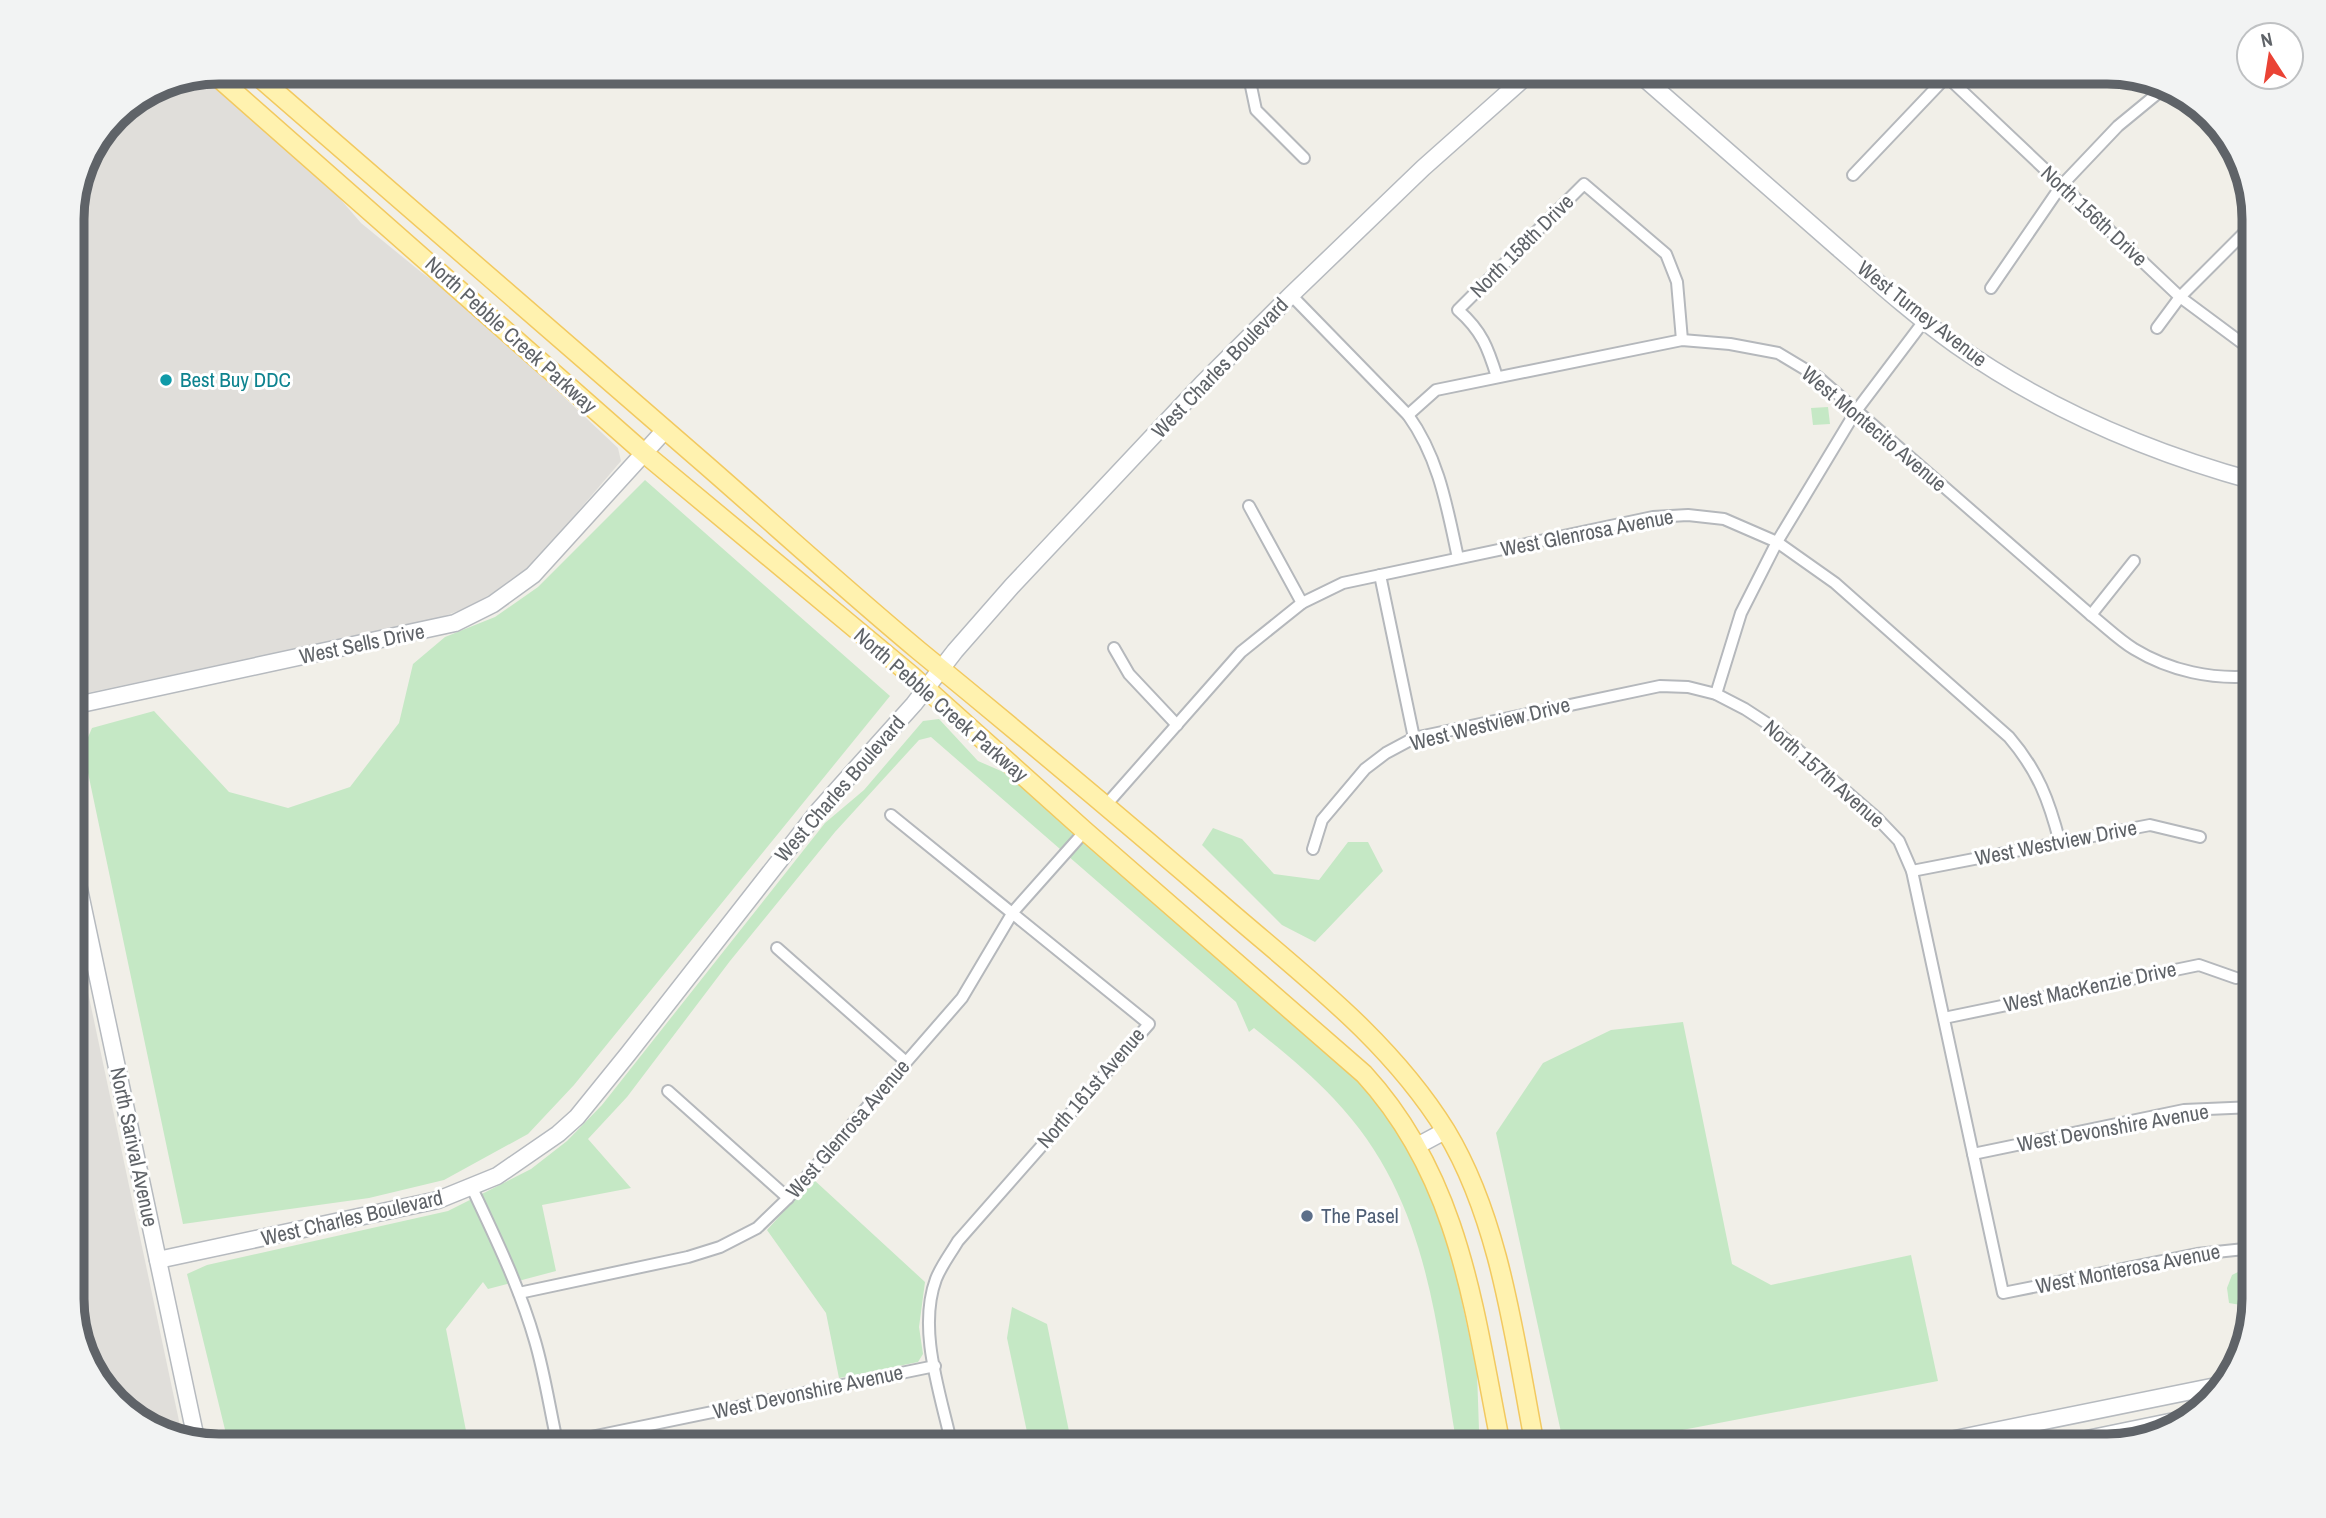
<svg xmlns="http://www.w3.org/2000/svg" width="2326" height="1518" viewBox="0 0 2326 1518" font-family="'Archivo Narrow',sans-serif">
<rect width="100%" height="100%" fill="#f1efe8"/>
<g fill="#e0deda">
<path d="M203,75L330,187L361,223L421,272L465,304L618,448L621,461L534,563L501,588L469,607L433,620L72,696V210L83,162L115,115L163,83Z"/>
<path d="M72,917L182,1435L138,1422L92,1373L72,1308Z"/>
</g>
<g fill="#c5e8c5">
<path d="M1828,407L1830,424L1813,425L1811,408Z"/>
<path d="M645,480L890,696L574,1085L528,1134L444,1180L369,1198L183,1224L83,749L92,728L154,711L229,792L288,808L350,787L399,723L413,664L445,637L495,617L538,587Z"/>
<path d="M939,719L978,761L1008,774L1362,1084L1392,1123L1422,1172L1437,1205L1451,1251L1477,1372L1479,1430L1482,1446H1457C1435,1319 1428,1198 1334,1099C1310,1073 1281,1050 1254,1028L1249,1032L1236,1002L931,737L919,740L835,832L730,961L627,1097L588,1139L631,1188L542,1205L556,1271L488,1289L483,1282L446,1329L469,1446H229L187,1274L207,1265L448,1211L531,1169L567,1141L602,1105L825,823L864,790L923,721Z"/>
<path d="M1213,828L1242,839L1274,874L1319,880L1348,842H1368L1383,871L1315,942L1282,925L1202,845Z"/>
<path d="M1683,1022L1732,1264L1771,1285L1911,1255L1938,1381L1599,1446H1564L1496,1133L1543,1063L1611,1030Z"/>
<path d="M813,1179L925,1282L919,1327L923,1354L918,1362L839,1378L826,1313L767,1230Z"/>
<path d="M2254,1268V1299L2252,1307L2229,1303L2227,1288L2232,1275L2244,1269Z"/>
<path d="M1012,1307L1047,1324L1072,1446H1030L1007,1338Z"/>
</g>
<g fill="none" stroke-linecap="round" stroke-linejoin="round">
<defs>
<g id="street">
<path d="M1248,72L1256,110L1304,158"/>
<path d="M1942,72L2180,297L2246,346L2254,349"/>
<path d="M1853,175L1951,72"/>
<path d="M1991,288L2061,186L2118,126L2163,89"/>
<path d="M1291,295L1408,415C1439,458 1447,507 1458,558"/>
<path d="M2157,328L2180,297L2254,223"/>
<path d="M1497,377C1488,348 1482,331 1458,310L1584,184L1666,254L1677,282L1682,340"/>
<path d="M1408,415L1436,390L1682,340L1730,344L1778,353L1818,377L2091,615C2105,626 2119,640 2134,649C2170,671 2213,680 2254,676"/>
<path d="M1249,506L1302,603"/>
<path d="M1380,575L1414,738"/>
<path d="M2091,615L2134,561"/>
<path d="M1114,648L1129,674L1177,725"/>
<path d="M1716,694L1741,613L1777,542L1856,411L1924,321"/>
<path d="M1106,805L1241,652L1302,603L1343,583L1653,517L1688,515L1724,519L1777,542L1835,583L2009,737C2038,771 2049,800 2060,843"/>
<path d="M891,815L1149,1024L958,1241C951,1253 941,1266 936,1279C917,1330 941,1395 952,1446"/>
<path d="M1313,849L1322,820L1365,769L1386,753L1414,738L1660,686L1688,687L1716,694L1745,709L1768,724L1877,818L1899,841L1912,871L2003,1293L2197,1254L2254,1248"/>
<path d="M1912,871L2150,825L2200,837"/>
<path d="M777,948L906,1062"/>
<path d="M1944,1018L2199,965L2236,978"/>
<path d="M668,1091L788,1198"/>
<path d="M1973,1154L2184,1110L2254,1107"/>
<path d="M472,1188C495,1237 520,1288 535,1341C545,1375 550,1411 558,1446"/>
<path d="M519,1293L688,1257L720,1247L757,1228L788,1198L962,998L1013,912L1085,831"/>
<path d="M557,1444L935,1366"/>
</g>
<g id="secondary">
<path d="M1637,72C1704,130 1770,189 1837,247C1876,281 1914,315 1956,345C2046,408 2148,452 2254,481"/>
<path d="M72,706L455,623L493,604L533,575L665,430"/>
<path d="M72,856L196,1439"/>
<path d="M1417,1146L1445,1131"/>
<path d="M158,1260L438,1200L497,1176L558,1134L577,1117L628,1054L819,810L914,704L955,651L1012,586L1202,384L1291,295L1423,168L1531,72"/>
<path d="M1921,1446L2226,1384"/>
<path d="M2053,1446L2189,1418"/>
</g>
<g id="primary">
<path d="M253,72C404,203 555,334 706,465C777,527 846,590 918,650C1023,736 1127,823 1229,911C1308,979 1391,1042 1446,1131C1501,1222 1515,1343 1535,1446"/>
<path d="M213,73L644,453L911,675L1085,831L1364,1074C1461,1180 1474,1312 1501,1446"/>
</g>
</defs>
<use href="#street" stroke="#b5b8bc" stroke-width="14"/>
<use href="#secondary" stroke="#b6babf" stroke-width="19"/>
<use href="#primary" stroke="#f2c960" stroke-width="21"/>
<use href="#street" stroke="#fff" stroke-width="10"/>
<use href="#secondary" stroke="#fff" stroke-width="16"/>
<use href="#primary" stroke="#fff2af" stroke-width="18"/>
</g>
<circle fill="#0f9aa8" stroke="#fff" stroke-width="2.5" cx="166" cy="380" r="7"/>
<circle fill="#5c6f8a" stroke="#fff" stroke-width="2.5" cx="1307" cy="1216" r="7"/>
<g text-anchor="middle" stroke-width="6" stroke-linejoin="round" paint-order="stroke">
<g font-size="21" fill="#5f6368" stroke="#fff">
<text transform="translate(2094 216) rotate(43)" y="7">North 156th Drive</text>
<text transform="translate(1522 246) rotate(-45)" y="7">North 158th Drive</text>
<text transform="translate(1922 314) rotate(38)" y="7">West Turney Avenue</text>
<text transform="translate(511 335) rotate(42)" y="7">North Pebble Creek Parkway</text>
<text transform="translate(1220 368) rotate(-46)" y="7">West Charles Boulevard</text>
<text transform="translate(1874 429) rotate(40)" y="7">West Montecito Avenue</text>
<text transform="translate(1587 533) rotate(-11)" y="7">West Glenrosa Avenue</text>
<text transform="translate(362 644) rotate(-12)" y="7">West Sells Drive</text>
<text transform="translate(941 705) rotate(41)" y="7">North Pebble Creek Parkway</text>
<text transform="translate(1490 724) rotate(-14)" y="7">West Westview Drive</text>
<text transform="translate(1824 774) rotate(41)" y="7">North 157th Avenue</text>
<text transform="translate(840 789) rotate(-49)" y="7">West Charles Boulevard</text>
<text transform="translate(2056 843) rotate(-11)" y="7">West Westview Drive</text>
<text transform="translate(2090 987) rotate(-12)" y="7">West MacKenzie Drive</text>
<text transform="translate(1091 1088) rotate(-49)" y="7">North 161st Avenue</text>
<text transform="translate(2113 1128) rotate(-10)" y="7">West Devonshire Avenue</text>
<text transform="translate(848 1129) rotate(-49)" y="7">West Glenrosa Avenue</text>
<text transform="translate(134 1147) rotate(78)" y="7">North Sarival Avenue</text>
<text transform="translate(352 1218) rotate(-13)" y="7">West Charles Boulevard</text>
<text transform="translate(2128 1269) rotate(-11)" y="7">West Monterosa Avenue</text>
<text transform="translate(808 1392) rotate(-12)" y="7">West Devonshire Avenue</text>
</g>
<g font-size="21" fill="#0d838f" stroke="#fff" text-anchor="start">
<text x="180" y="387">Best Buy DDC</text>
</g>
<g font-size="21" fill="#4e5e75" stroke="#fff" text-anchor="start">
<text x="1321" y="1223">The Pasel</text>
</g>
</g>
<path d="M0 0H2326V1518H0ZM219 84H2107A135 135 0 0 1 2242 219V1299A135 135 0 0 1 2107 1434H219A135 135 0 0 1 84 1299V219A135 135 0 0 1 219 84Z" fill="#f2f3f3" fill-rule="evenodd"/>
<path fill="none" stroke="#5f6368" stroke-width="9" d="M219 84H2107A135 135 0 0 1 2242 219V1299A135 135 0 0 1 2107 1434H219A135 135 0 0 1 84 1299V219A135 135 0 0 1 219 84Z"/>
<g transform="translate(2270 56) rotate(348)"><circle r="33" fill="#ffffff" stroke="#bfc1c3" stroke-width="2"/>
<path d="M0-5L12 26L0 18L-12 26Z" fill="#ea4335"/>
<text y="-10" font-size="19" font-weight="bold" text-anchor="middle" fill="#5f6368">N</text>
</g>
</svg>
